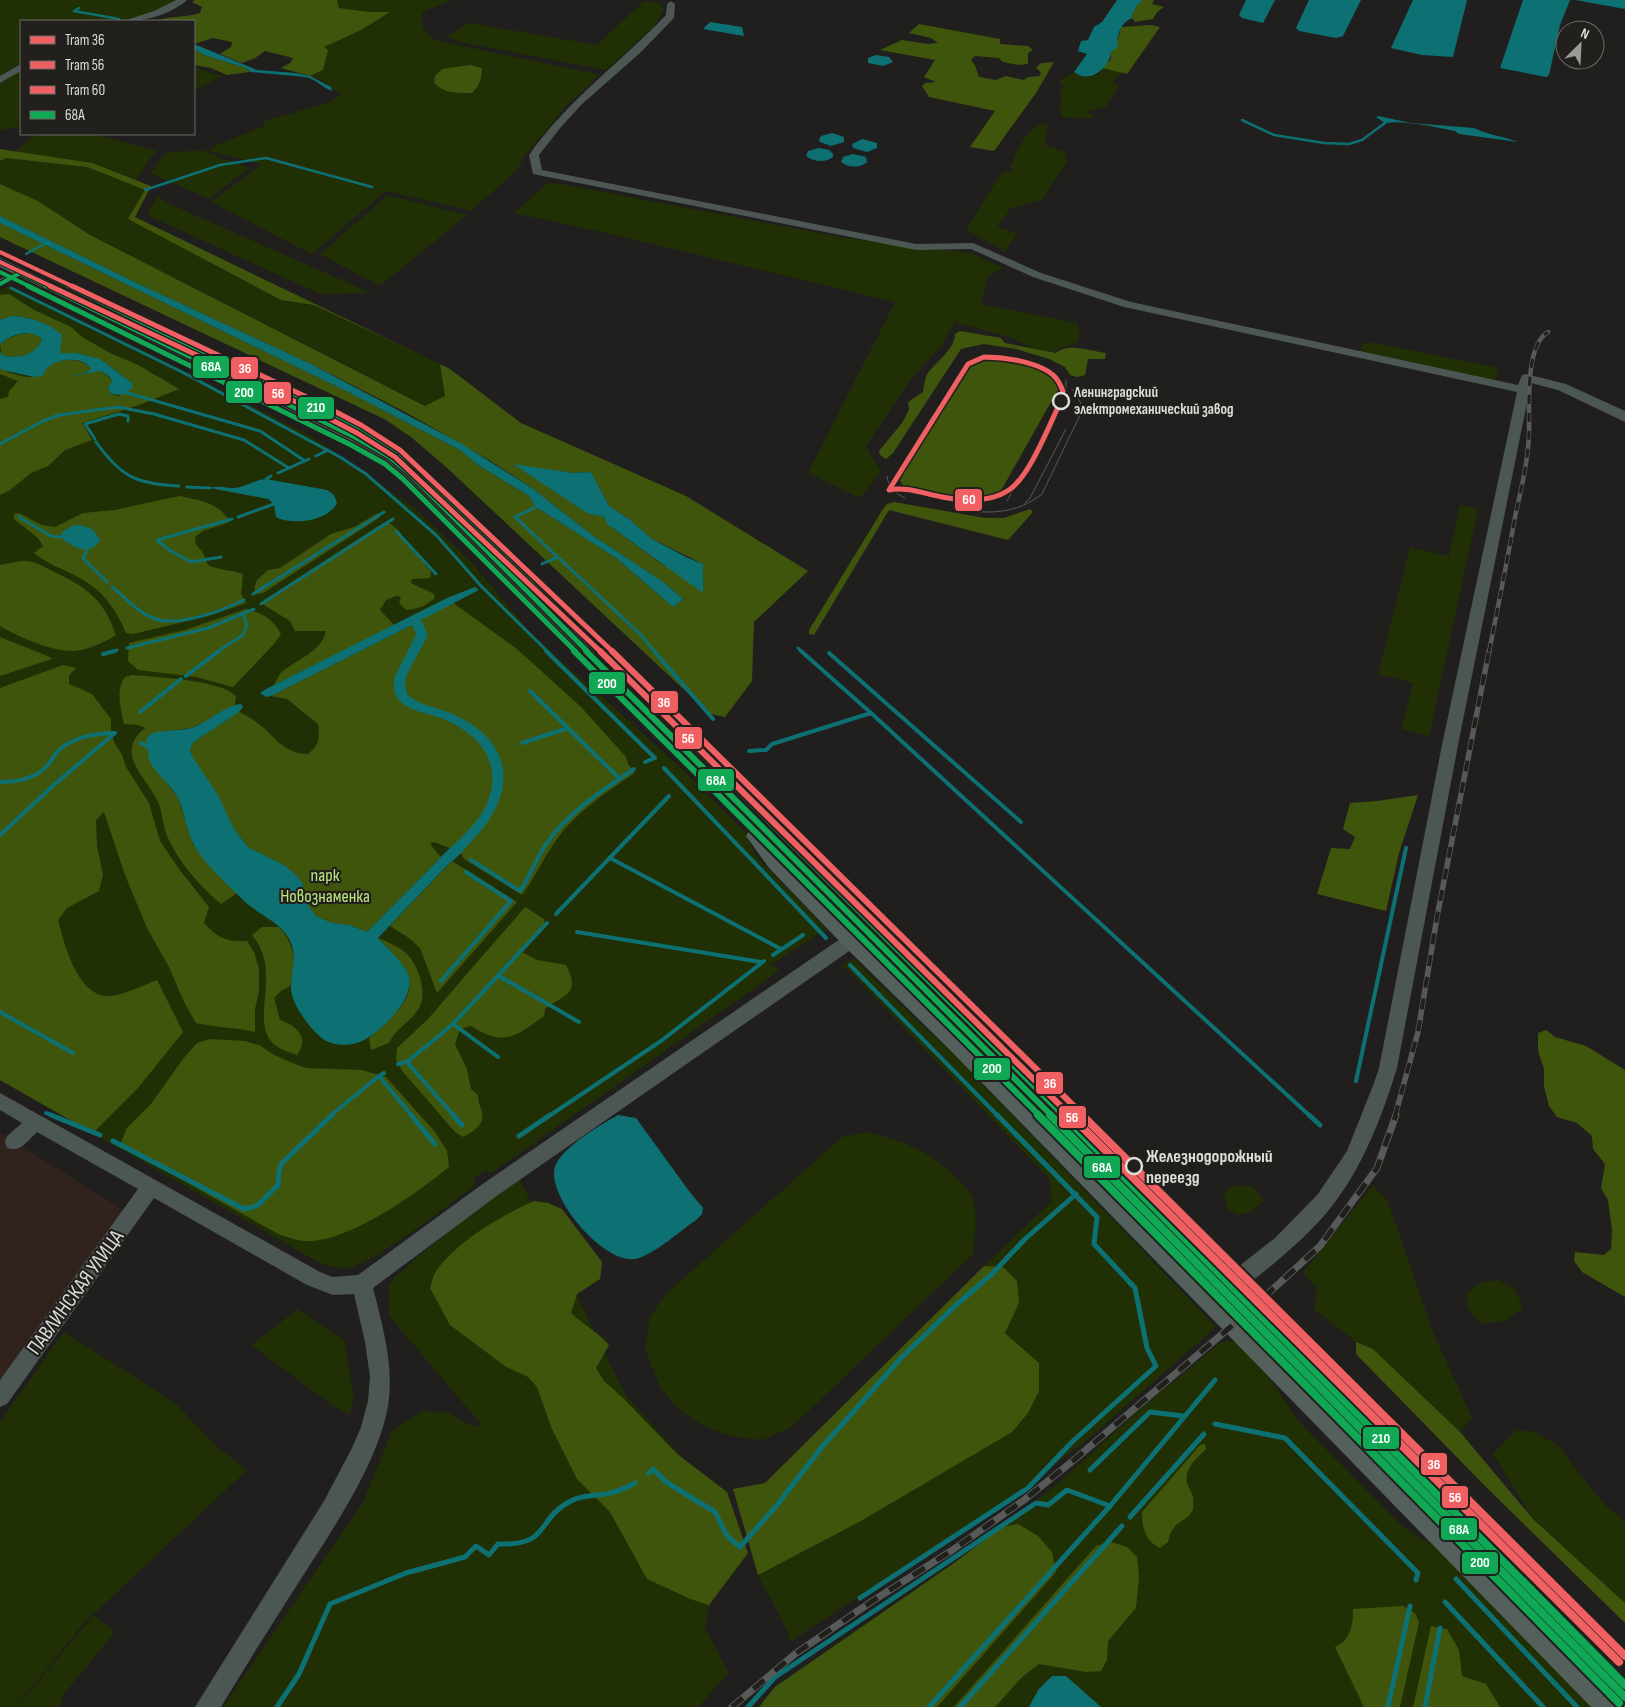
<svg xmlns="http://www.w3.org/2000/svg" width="1625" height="1707" viewBox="0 0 1625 1707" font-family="'Sofia Sans Condensed',sans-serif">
<rect width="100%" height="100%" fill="#201f1e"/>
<path fill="#32221e" d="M0,1133L125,1211L0,1380Z"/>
<g fill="#212f04">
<path d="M0,0H175C136,30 69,21 21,21V63L0,76Z"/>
<path d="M337,0H453L422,12L423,28L434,40L600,75L567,105L525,155L519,167L512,175L471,211L386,191L312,254L211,202L262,164L209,151L218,144L263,127L265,121L330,102L341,95L321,80L310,76L323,70V47L363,29L389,12H369L339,8Z"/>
<path d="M644,1L659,3L664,9L656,24L606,70L459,42L447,36L469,23L597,45Z"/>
<path d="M194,67L222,76L194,90Z"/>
<path d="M1102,68L1121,73L1113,82L1119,86L1104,109L1098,107L1095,111L1089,110L1088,113L1093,115L1090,119L1062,117L1059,108L1062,94L1058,90L1067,88L1060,85L1061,80L1074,72L1078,75L1100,74Z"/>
<path d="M21,70V126L0,130V83Z"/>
<path d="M1048,123L1045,145L1065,152L1067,162L1042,200L1011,208L997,227L1017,233L1005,252L966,229L1003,171L1012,172L1010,167C1019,149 1026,125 1048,123Z"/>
<path d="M36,134H94L157,151C147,160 144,170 136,180L92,163L15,152Z"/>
<path d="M201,150L249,168L209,199L151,173L165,153Z"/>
<path d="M6,158L87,167L145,190L128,219L281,300L314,305L440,364L445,396L426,406L90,235L38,201L0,184V161Z"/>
<path d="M548,183L561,184L846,238L971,253L1004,268L988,276L981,304L1077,323L1080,336L1077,343L1058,349L1055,352L1038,350L1009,337L955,322L941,346L912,378L866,446L881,471L860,498L808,473L895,302L619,236L514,213Z"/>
<path d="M388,195L467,215L380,286L320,254Z"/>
<path d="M157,197L172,205L371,293L320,294L147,215Z"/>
<path d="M9,286L153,355L311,436L416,509L471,562L532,634L681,768L747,834L754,854L827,929L771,965L780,970L496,1170L489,1173L486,1170L474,1178L475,1185C451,1203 372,1266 346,1268C338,1269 327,1265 320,1263L0,1080V290Z"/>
<path d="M1369,342L1494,367L1498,371L1496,379L1490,380L1365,353L1361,350L1364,343Z"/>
<path d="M1460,505L1478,509L1429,736L1402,729L1413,683L1378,674L1410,547L1449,556Z"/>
<path d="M853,958L928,1031L946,1046L1216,1327L1086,1441L1023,1488L791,1641C782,1617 769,1598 758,1575L861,1521L932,1479L1039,1363L1005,1333L1019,1303L1003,1267L984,1266L1052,1201L1049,1178L849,971L841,966Z"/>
<path d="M867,1132C905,1141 933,1152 960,1182C964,1186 970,1191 972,1196C978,1215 975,1235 973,1254L792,1427L762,1440L730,1436L703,1426L677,1408L660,1387L645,1349L650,1317L666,1294L842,1137Z"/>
<path d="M519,1178L626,1396L701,1478L647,1579L690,1599L709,1605L705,1628L729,1673L698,1707H223L363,1502L392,1431L423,1411L449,1413L474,1427L481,1424L389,1316V1284C429,1244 474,1212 519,1178Z"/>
<path d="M1246,1185L1254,1188L1264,1200L1252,1211L1238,1215L1227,1208L1224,1195L1230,1187Z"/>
<path d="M1373,1185L1388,1202L1433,1332L1472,1418L1460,1432L1373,1349L1356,1342L1314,1309L1317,1289L1303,1272Z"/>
<path d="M1498,1280L1515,1289L1523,1308L1506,1321L1481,1324L1468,1308L1467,1293L1479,1283Z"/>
<path d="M298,1309L344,1340L354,1398L350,1415L333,1406L251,1345Z"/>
<path d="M64,1332L175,1403L216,1446L247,1470L84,1623L16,1707H0V1422Z"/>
<path d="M1223,1341L1236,1342L1267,1375L1300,1423L1404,1528L1435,1547L1521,1633L1591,1707H759L775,1687L954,1563L1056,1485L1140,1409Z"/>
<path d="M1516,1430L1535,1432L1559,1446L1576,1470L1606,1506L1625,1521V1603L1533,1519L1493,1454Z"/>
<path d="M94,1615L115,1632L64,1694L59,1707H17Z"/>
</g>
<g fill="#40550c" fill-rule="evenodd">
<path d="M195,0H337L339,8L369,12H390L363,29L324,47L328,50L323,70L310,76L281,68L290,63L293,58L265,51L255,58L242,63L220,54L231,47L232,42L213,38L194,44V21H157C170,15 185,18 200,13L202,7L192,2Z"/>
<path d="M1143,0H1154L1152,4L1164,7L1157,12L1153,19L1135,22L1131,17L1137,5Z"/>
<path d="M919,24L1000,39V44L1028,46L1033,50L1028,53V64L1018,65L1003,62L999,58L975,56L971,60L975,65L979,77L996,80L1006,76L1024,80L1028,77L1040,76L1041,72L1036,68L1041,63L1054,62L1036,93L994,151L970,147L995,111L929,97L922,86L925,83L936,82L924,77L935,60L880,50L902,40L928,44L938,43L931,38L909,33Z"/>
<path d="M1151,25L1160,27L1127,74L1102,68L1111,59V52L1117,43L1121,27Z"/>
<path d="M194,49L204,55L246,68L249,72L227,75L211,68L194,65Z"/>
<path d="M470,65L482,68C482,78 479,87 472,93C458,93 445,94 434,83L435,76L442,69Z"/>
<path d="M0,149L92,163L151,186L135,217L450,369L521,423L686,496L808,571L754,622L752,681L725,717L710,714L445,466L411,437L386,420L0,237V223L344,390L460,450L478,465L529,496L536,507L616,558L673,607L683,599L662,581L592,535L532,488L489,460L407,413L311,364L139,284L0,216V184L38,201L90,235L425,406L445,396L440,364L314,305L281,300L128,219L145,190L87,167L6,158L0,161ZM515,465L573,473L591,472L609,506L629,519L652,539L703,564L665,566L607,524L604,517Z"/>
<path d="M9,294L34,310L71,327L82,337L110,353L138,365L179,389L142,404L82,423L92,440L65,450L48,466L31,473L10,490L0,495V399L8,397L9,391L18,381L0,374V368C8,373 24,378 34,377C42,376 45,367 52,364C63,358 85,358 91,369L85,373L69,377L100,371L108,376L112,381L108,388L111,394L119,396L131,382L100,359L76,353H60C56,325 26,309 0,320V295Z"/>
<path d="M960,331L1001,338L1005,343L1056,353C1068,342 1091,351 1106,353L1105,359H1088L1085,375L1077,377L1070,375L1065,367L1049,359L1016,349L984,344L961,349L893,453L886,459L880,455L879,451L902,423L909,410L908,402L923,392C924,386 925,377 928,373C936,362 955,349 955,334Z"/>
<path d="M31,333L37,334L42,339C37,355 16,360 2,355L0,345C8,336 20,334 31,333Z"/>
<path d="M1001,355C1026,360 1047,361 1060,386L998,496L983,501L960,504L905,489L900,480L904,472L977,357Z"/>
<path d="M179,496C199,500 220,503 230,522L203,531L195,537L196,545L202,551L208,565C219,570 231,570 243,574L241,594L246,603L212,615L133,634L126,633C113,603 99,586 68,572C57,567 44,561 34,553L43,546L38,538L14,519V514L19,513L42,525L55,527L83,513L115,510Z"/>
<path d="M894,502L985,518H1004L1030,509L1033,512L1008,540L889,510L814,635L809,634V630L883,509L887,504Z"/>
<path d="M378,513L380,516L379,518L263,593L257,594L254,588L257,580L268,570L280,568L331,534L354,527Z"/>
<path d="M383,523L391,524L399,531L431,572L430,578L412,579L411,583L434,594L435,598C426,606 418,609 406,610L399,603L401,597L396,596L386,600L380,610L394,625L274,685C277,680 279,674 283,671C298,659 322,651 326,631H295L290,621L264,605V600Z"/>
<path d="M22,561C35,561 41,565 52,571C85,586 104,599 116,635C105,642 86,651 72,651C54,652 16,636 0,626V565Z"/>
<path d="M452,602L517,649L581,707L626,757L628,764L635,773C606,792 572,815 553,845C542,861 534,879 522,895L464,859L460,852L434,842L430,844L441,857L367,932L349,925L332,923L316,916L308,905L303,884L284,865L248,847L234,829L192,756L190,749L194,742L239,712C245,715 251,718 256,722C276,736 281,753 308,754C319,745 320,739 318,724L287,699L271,696L410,626L423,627L421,620Z"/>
<path d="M246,609C262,613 273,619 281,634L274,644L233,687L196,677L138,670L128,661L129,643L185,630Z"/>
<path d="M0,637L50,657L52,659L0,676Z"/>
<path d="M63,665L76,668L69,676V684L92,694L111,719V733L114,742L122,755L126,767L149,803L160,841L179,869L209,907L204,923C218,938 226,942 247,941L254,952L259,969V991L255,1009V1032C236,1027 216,1028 196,1023L184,1002L169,967L147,928L125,875L104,812L96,820L97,846L103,875L99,891L67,908L58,920C64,943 76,992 105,996C118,998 144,985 157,980L183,1032L138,1088L93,1133L0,1080V688Z"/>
<path d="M132,675C155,677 221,680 236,696L235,705L208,721L190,728L152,733L146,739L166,782L178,798L193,844L215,871L237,893L221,904C201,887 179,863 168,838C162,825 163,810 156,798C143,774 115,752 145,728L138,725L124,724C121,708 115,691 125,677Z"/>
<path d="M1418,795L1399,853L1386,911L1317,894L1331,848L1350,849L1355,837L1343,829L1350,803L1377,801Z"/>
<path d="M452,861L517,902L437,993L420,948L409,938L390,926Z"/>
<path d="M525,907L544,919L545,927L522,952L537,960L566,965C582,995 563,995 545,1009L544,1016C515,1037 504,1047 471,1026L460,1029L455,1044L467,1069L471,1089L478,1095C478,1102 480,1105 482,1112C485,1125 473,1132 463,1137L455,1132L403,1072L396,1060L397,1048L428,1019Z"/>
<path d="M262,927H279C296,946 296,962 290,986L281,991L274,998L280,1020C297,1026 310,1038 297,1055C288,1052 276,1048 270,1040C252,1014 282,971 252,935Z"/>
<path d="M378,938C388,942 398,946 406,953C418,964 428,993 419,1008C411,1022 396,1028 389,1043L371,1050L369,1038C383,1025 419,998 408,975C401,961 389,949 378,938Z"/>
<path d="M1546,1030L1555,1037L1586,1046L1625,1070V1297L1582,1272L1574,1261L1575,1252L1604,1255L1611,1249L1612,1230L1608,1200L1601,1188L1605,1164L1593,1149L1592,1136L1577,1123L1557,1117L1549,1106L1544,1086V1069L1538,1051V1033Z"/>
<path d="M210,1039L245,1041L261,1046L272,1054L290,1062L306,1068L362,1070L386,1077L435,1132L447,1151L449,1167C417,1193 348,1243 306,1241C298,1241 288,1237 280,1235L120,1145L127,1128L151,1104L183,1059L197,1043Z"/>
<path d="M534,1201L548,1203L562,1209L602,1262L600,1279L577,1294L571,1313C583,1325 597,1331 609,1345L596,1368L604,1381L624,1399L676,1453L727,1492L748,1553L709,1605L690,1599L647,1579L610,1512L577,1479L552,1429L537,1387L528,1377L505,1366L450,1325L430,1288C432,1282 433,1274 437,1270C459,1240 501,1216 534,1201Z"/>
<path d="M984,1266L1003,1267L1017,1281L1019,1303L1005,1333L1039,1363V1391L1028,1413L1012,1432L861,1521L758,1575L733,1489L765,1483Z"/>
<path d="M1356,1342L1373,1349L1460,1432L1533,1519L1625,1603V1623L1487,1488L1356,1354Z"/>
<path d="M1205,1444L1206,1449C1196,1459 1182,1470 1188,1486C1190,1490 1192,1492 1193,1497C1193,1500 1194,1506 1193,1509C1188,1524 1174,1516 1168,1542L1160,1548C1145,1541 1142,1527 1142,1512L1200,1445Z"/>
<path d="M1018,1524L1038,1536L1052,1552L1056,1572L937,1707H759L775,1687L954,1563L1002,1527Z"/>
<path d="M1111,1542L1127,1547L1137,1557L1139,1577L1136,1608L1108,1641L1107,1660L1101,1671L1086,1672L1039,1664L1022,1677L995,1707H954L1096,1546Z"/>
<path d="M1403,1606L1415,1613L1419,1622L1400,1707H1364L1335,1647C1351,1640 1353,1625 1353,1609Z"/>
<path d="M1431,1626L1447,1629L1459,1650L1462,1676L1486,1684L1500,1707H1413Z"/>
</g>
<g fill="#0d7174">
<path d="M1117,0H1143L1137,5L1131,17L1133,18C1121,21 1116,36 1118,47L1111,52C1110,67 1090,85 1074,72L1087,54L1078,51L1081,41L1088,40L1094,27L1102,22Z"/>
<path d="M1246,0H1275L1263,23L1242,18L1239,15Z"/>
<path d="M1309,0H1361L1343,36L1336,38L1299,31L1296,28Z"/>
<path d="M1413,0H1467L1453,57L1422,55L1391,48Z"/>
<path d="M1523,0H1570L1560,25L1549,75L1546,77L1500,68Z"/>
<path d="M1575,0H1625V9Z"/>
<path d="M710,22L742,27L744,36L703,29Z"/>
<path d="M194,44L257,70L295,73L310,76L331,87L332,91C321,87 316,79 305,77L250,72L246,68L204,55L194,49Z"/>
<path d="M876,55L889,57L893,62L883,66L868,63V58Z"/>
<path d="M1378,116L1411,123L1474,128C1488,135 1503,136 1518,142L1459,134L1455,131C1434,127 1405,120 1385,123L1376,117Z"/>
<path d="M832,133L844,137V142L831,146L820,142L819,140L821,136Z"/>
<path d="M862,139L877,143V148L867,152L853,148L852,144Z"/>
<path d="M819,148L829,150L833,154V157C825,163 814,162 806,156L808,151Z"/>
<path d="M853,154L866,157L867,162C860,168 849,168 841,162L843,157Z"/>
<path d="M0,216L139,284L311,364L462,444L532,488L592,535L662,581L683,599L673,607L616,558L536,507L529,496L478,465L460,450L344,390L0,223Z"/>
<path d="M12,316C31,317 49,323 62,335L60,353H76L100,359L131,382L133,387L124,395L111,394L108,388L112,381L109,376L100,371L65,378L85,373L91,369C83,354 47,358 43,376L34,377L3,370L0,368V351L2,355C16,360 37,355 42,339C31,328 9,334 0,345V320Z"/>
<path d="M513,464L573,473L591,472L609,506L629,519L652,539L688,558L703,564V593L607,524L604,517L587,513Z"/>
<path d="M266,479L327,490L334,495L337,503C329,521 292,526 276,517L274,504L268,499L210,488C219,485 226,488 234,488C243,488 254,480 266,479Z"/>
<path d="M74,525C87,525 96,529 100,541C89,556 72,548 61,537L62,532Z"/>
<path d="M475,587L479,590L421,620L422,634L414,626H410L271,696L266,697L260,693L266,689L447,598Z"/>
<path d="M241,704L243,707L239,712L194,742L190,749L192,756L218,795L234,829L248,847L284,865L296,875L303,884L308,905L316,916L332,923L349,925L367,932L451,847L460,852L378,938C388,949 404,962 409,977C415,997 385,1027 369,1037C357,1046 336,1048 323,1039C310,1029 289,1002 291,985C292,969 298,952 288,937C278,921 258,914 244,901C227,883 203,864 192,841C186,827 184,811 178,798C171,785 157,775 150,762C148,756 148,746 146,739L152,733C164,730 178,731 191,728C208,723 225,705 241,704Z"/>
<path d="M618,1115L636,1118L689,1191L703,1208L702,1214L696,1220C680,1231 657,1252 639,1258C607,1270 542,1193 556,1164C565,1146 600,1125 618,1115Z"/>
<path d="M1052,1676H1066L1101,1707H1029L1038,1690Z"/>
</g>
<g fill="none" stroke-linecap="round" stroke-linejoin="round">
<g stroke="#0d7174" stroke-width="2.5">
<path d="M79,8L74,11L119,19"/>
<path d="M1242,120L1274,135L1324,143L1349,144L1362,140L1385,123"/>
<path d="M145,190L220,165L266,158L372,187"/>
<path d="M26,254L44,244"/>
</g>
<g stroke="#0d7174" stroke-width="3">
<path d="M11,288L184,373L340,457L366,474L436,535L482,587L548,652"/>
<path d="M128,393L260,431L305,461"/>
<path d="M95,439L85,424L119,414L128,416V421"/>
<path d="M96,442C121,477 136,484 179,486"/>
<path d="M0,444L43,421L59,415L118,407L154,414L244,440L289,468"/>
<path d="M316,456L328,450"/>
<path d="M278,473L309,459"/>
<path d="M266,479L271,476"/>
<path d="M187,487L210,488"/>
<path d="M536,507L515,517L640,634L655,652"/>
<path d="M19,517L51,536L61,537"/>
<path d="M238,517L274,504"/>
<path d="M396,531L436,574"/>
<path d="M87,550L83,558L107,582"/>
<path d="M221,557L191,562L169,550L157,540L232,519"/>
<path d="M542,564L557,557"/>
<path d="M112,587C125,597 137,612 153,618C177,628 221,611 244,600"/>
<path d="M253,594L384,512"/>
<path d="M261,604L393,519"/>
<path d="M127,648L208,628L254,609"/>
<path d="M798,648L802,652"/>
<path d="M111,652L117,650"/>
<path d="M217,652L243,635L247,625L243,615"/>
</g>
<g stroke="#0d7174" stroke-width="4">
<path d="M546,651L655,758L645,762"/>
<path d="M654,651L713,719"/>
<path d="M801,651L871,713"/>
<path d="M829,653L1021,822"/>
<path d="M103,654L115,651"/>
<path d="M186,676L219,651"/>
<path d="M530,691L620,779"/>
<path d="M140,712L181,679"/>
<path d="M141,743L148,747"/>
<path d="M522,743L568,728"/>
<path d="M749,751L766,750L772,744L871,713L1310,1116"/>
<path d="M664,768L826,938"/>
<path d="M0,782C17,782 35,779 47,766C52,761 54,754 59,750C73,737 97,733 115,733"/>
<path d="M0,835L56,783L115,733"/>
<path d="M610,858L781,949"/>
<path d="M471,860L520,891C530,876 536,859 546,844C568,812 603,790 634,769"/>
<path d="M556,914L669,796"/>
<path d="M577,932L761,962"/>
<path d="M773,955L803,935"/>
<path d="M850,965L998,1116"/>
<path d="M499,976L579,1022"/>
<path d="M441,981L511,901L466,872"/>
<path d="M0,1012L73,1053"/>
<path d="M453,1024L498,1057"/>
<path d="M398,1064L407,1062"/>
<path d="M384,1073L379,1076L412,1116"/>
<path d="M1356,1081L1406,848"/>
<path d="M46,1113L54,1116"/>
<path d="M330,1116L379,1076"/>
<path d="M454,1116L407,1062L453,1024L547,923"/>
<path d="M549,1116L661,1041L764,961"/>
</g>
<g stroke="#0d7174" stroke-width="5">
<path d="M51,1115L100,1135"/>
<path d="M411,1115L435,1144"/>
<path d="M453,1115L462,1125"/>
<path d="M1309,1115L1320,1125"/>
<path d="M519,1136L550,1115"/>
<path d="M113,1141L244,1209L257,1206L279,1184L278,1177L281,1164L332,1115"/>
<path d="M1215,1424L1285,1438L1418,1573L1416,1580"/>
<path d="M1090,1470L1150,1412L1183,1416"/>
<path d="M649,1473L653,1469L666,1482L715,1512L727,1536L740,1547L777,1505L822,1447L902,1357L955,1306L992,1274L1024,1240L1076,1194"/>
<path d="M1130,1517L1204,1434"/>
<path d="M1456,1579L1577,1707"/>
<path d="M860,1598L1028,1488L1072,1442L1156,1366L1147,1348L1135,1288L1094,1244L1097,1217L997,1115"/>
<path d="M1445,1602L1543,1707"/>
<path d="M277,1707L299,1674L330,1604L406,1573L465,1557L476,1546L489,1555L498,1544C552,1546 535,1519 571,1501C581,1495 594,1496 606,1494C616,1492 626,1488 635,1483"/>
<path d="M748,1707L775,1677L1036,1503L1048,1505L1067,1490L1110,1506"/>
<path d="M929,1707L1110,1506L1215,1380"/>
<path d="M960,1707L1122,1526"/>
<path d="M1388,1707L1410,1606"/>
<path d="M1425,1707L1440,1628"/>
</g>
<path fill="#0d7174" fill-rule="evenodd" d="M416,615L421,619L428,635L406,676L405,684L407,694C419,707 444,708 459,717C518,747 514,798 472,841C464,849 451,868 440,864L438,861L440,858C454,844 471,830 482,813C505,774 488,740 450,722C435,714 412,713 400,701C393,694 393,685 395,676L416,635L411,619Z"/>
<g fill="#4c5753" fill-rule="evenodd">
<path d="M176,0H187C172,14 144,22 123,21L154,11Z"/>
<path d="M671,1L675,4L674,18L640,53L581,105L561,127L539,155L542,170L916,244L973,243L1041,273L1131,302L1518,385L1522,375L1526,374L1566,384L1625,411V422L1558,390L1531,383L1458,745L1397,1068C1382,1116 1364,1165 1332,1206C1302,1244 1262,1273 1224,1303L1217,1305L1210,1303L1207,1296L1210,1289L1275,1238L1318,1194L1347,1151L1374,1083L1379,1068L1442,745L1517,392L1124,307L1033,277L971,249L916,250L533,174L529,155C567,101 621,62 666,15L667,4Z"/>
<path d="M21,64V71L0,83V76Z"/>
<path d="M20,270L26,273L24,275L0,287V279Z"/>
<path d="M862,926L868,928L870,933L868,938L498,1195L373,1288C382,1324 393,1361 389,1399C382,1459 329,1535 297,1585C271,1625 246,1666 221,1707H195L324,1501L352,1448L361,1427L368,1401L370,1377L365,1342L354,1294L333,1295L307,1285L154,1198L7,1404L0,1407V1380L138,1189L37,1132C28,1140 21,1153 7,1148L5,1142L7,1136L22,1123L0,1110V1093L320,1272L333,1277L358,1275L484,1183L856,928Z"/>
</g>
<path fill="#54605b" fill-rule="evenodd" d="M0,258L361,434L396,454L415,470L1291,1339L1625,1677V1707H1591L946,1046L844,946L769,868L746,836L749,831L752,830L403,476L384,460L349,440L0,267Z"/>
<g stroke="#565b59" stroke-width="1">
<path d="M887,476C888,488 895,493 905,498"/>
<path d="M1007,501L1063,396L1066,389V380"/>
<path d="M1025,503L1030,498L1066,429"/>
<path d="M956,509C988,514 1015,515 1042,494L1081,413L1082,405L1072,389"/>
</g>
<defs>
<path id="rail-far2" d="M1489,652C1498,607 1507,562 1515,517C1521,490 1528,461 1529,434C1530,409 1524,346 1548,332"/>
<path id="rail-far1" d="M1395,1116L1418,1032L1437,917L1489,651"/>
<path id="rail" d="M732,1707L795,1654L871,1602L951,1551L1024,1500L1074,1460L1248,1312L1320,1246L1377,1168L1396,1115"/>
</defs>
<use href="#rail-far2" stroke="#565b59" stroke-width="4.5"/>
<use href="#rail-far1" stroke="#565b59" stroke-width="5.5"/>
<use href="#rail" stroke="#565b59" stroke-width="7"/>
<use href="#rail-far2" stroke="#21201d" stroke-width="3" stroke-dasharray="9" stroke-linecap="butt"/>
<use href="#rail-far1" stroke="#21201d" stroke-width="4" stroke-dasharray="11" stroke-linecap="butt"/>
<use href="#rail" stroke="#21201d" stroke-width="5" stroke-dasharray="14" stroke-linecap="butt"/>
<defs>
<path id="bus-1-far3" d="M0,284L20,273L49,287"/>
<path id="bus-1-far2" d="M46,286L355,437L390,457L409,473L588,652"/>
<path id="bus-1-far1" d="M586,651L1052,1116"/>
<path id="bus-1" d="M1050,1115C1243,1308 1433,1503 1625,1697"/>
<path id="bus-2-far3" d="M0,272L31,287"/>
<path id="bus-2-far2" d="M28,286L351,445L385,464L403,479L576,652"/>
<path id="bus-2-far1" d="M574,651L1040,1116"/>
<path id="bus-2" d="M1038,1115C1233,1310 1425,1507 1619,1703"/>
<path id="bus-3-far3" d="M4,254L71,287"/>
<path id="bus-3-far2" d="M69,286L359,429L395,450L415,466L600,652"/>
<path id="bus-3-far1" d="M599,651L1064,1116"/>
<path id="bus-3" d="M1063,1115C1251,1304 1437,1495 1625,1685"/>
</defs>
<use href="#bus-1-far3" stroke="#21201d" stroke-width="6"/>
<use href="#bus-1-far2" stroke="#21201d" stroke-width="8"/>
<use href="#bus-1-far1" stroke="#21201d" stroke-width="10"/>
<use href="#bus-1" stroke="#21201d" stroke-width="12"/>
<use href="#bus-2-far3" stroke="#21201d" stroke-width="6"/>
<use href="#bus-2-far2" stroke="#21201d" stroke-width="8"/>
<use href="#bus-2-far1" stroke="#21201d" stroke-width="10"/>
<use href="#bus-2" stroke="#21201d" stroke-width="12"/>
<use href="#bus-3-far3" stroke="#21201d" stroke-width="6"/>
<use href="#bus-3-far2" stroke="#21201d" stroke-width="8"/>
<use href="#bus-3-far1" stroke="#21201d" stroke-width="10"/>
<use href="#bus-3" stroke="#21201d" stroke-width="12"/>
<use href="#bus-1-far3" stroke="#10a855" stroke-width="4"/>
<use href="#bus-1-far2" stroke="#10a855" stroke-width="5"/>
<use href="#bus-1-far1" stroke="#10a855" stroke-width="6"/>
<use href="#bus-1" stroke="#10a855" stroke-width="8"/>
<use href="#bus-2-far3" stroke="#10a855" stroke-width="4"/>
<use href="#bus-2-far2" stroke="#10a855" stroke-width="5"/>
<use href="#bus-2-far1" stroke="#10a855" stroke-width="6"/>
<use href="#bus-2" stroke="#10a855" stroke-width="8"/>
<use href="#bus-3-far3" stroke="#10a855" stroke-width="4"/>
<use href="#bus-3-far2" stroke="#10a855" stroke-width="5"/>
<use href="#bus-3-far1" stroke="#10a855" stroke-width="6"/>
<use href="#bus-3" stroke="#10a855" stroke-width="8"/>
<defs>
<path id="tram-1-far3" d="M0,252L74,287"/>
<path id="tram-1-far2" d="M72,286L315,401L361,425L400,450L613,652"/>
<path id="tram-1-far1" d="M612,651L1084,1116"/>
<path id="tram-1" d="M1082,1115L1625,1656"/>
<path id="tram-2-far3" d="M0,262L53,287"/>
<path id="tram-2-far2" d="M50,286L311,409L357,433L395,457L601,652"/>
<path id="tram-2-far1" d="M600,651L1071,1116"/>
<path id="tram-2" d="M1070,1115L1619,1662"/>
<path id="tram-3" d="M984,357C1004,357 1041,362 1055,377C1059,381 1061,387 1063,391L1061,401C1049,425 1030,476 1009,490C990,503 963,501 942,497C925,494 905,486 889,490L968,364Z"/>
</defs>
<use href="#tram-1-far3" stroke="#21201d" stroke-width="6"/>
<use href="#tram-1-far2" stroke="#21201d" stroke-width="8"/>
<use href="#tram-1-far1" stroke="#21201d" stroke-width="10"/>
<use href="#tram-1" stroke="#21201d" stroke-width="12"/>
<use href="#tram-2-far3" stroke="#21201d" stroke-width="6"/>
<use href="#tram-2-far2" stroke="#21201d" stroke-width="8"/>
<use href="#tram-2-far1" stroke="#21201d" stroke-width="10"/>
<use href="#tram-2" stroke="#21201d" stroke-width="12"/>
<use href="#tram-3" stroke="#21201d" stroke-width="8"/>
<use href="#tram-1-far3" stroke="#f06062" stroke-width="4"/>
<use href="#tram-1-far2" stroke="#f06062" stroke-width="5"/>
<use href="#tram-1-far1" stroke="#f06062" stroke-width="6"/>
<use href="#tram-1" stroke="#f06062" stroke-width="8"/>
<use href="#tram-2-far3" stroke="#f06062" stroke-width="4"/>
<use href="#tram-2-far2" stroke="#f06062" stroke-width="5"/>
<use href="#tram-2-far1" stroke="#f06062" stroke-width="6"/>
<use href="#tram-2" stroke="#f06062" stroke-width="8"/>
<use href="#tram-3" stroke="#f06062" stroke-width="5"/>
</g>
<g fill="#21201d" stroke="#dcdcd9" stroke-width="2.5">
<circle cx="1061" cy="401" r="8"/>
<circle cx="1134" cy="1166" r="8"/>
</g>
<g text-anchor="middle" stroke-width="4.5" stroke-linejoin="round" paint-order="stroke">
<g font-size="15" font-weight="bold" fill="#dcdcd9" stroke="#21201d" text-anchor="start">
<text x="1074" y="397">Ленинградский<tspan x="1074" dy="17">электромеханический завод</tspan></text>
</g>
<g font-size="18" fill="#bee67e" stroke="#21201d">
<text x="325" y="881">парк<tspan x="325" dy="21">Новознаменка</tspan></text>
</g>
<g font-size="18" font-weight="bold" fill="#dcdcd9" stroke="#21201d" text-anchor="start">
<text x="1146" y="1162">Железнодорожный<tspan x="1146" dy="21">переезд</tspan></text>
</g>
<g font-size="21" fill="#dcdcd9" stroke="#21201d">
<text transform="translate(75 1292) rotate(-54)" y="7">ПАВЛИНСКАЯ УЛИЦА</text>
</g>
</g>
<g stroke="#21201d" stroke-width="2">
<rect x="192" y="355" width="38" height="24" rx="5" fill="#10a855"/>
<rect x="230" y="356" width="29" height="24" rx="5" fill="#f06062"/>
<rect x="225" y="380" width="38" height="24" rx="5" fill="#10a855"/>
<rect x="263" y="381" width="29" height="24" rx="5" fill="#f06062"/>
<rect x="297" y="396" width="38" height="24" rx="5" fill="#10a855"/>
<rect x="954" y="488" width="29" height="24" rx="5" fill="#f06062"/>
<rect x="588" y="671" width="38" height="24" rx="5" fill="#10a855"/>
<rect x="650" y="690" width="29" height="24" rx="5" fill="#f06062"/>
<rect x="674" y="726" width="29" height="24" rx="5" fill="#f06062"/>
<rect x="697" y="768" width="38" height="24" rx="5" fill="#10a855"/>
<rect x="973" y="1057" width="38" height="24" rx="5" fill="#10a855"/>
<rect x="1035" y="1071" width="29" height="24" rx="5" fill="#f06062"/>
<rect x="1058" y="1105" width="29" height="24" rx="5" fill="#f06062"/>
<rect x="1083" y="1155" width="38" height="24" rx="5" fill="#10a855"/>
<rect x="1362" y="1426" width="38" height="24" rx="5" fill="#10a855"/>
<rect x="1420" y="1452" width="28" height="24" rx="5" fill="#f06062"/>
<rect x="1441" y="1485" width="28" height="24" rx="5" fill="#f06062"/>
<rect x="1440" y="1517" width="38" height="24" rx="5" fill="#10a855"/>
<rect x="1461" y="1551" width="38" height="24" rx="5" fill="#10a855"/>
</g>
<g font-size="14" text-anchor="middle" font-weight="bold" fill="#fff">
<text x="211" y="371">68А</text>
<text x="245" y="373">36</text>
<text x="244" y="397">200</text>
<text x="278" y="398">56</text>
<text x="316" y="412">210</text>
<text x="969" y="504">60</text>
<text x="607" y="688">200</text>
<text x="664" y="707">36</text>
<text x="688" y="743">56</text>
<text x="716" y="785">68А</text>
<text x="992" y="1073">200</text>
<text x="1050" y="1088">36</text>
<text x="1072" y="1122">56</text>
<text x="1102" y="1172">68А</text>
<text x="1381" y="1443">210</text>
<text x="1434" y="1469">36</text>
<text x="1455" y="1502">56</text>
<text x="1459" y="1534">68А</text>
<text x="1480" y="1567">200</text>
</g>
<rect x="20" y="20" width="175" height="115" fill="#21201d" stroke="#6c6b68"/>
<rect x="30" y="36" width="25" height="8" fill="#f06062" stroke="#6c6b68"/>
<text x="65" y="45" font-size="15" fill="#dcdcd9">Tram 36</text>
<rect x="30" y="61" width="25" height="8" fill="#f06062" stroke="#6c6b68"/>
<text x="65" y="70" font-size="15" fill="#dcdcd9">Tram 56</text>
<rect x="30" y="86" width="25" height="8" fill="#f06062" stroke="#6c6b68"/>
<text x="65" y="95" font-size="15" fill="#dcdcd9">Tram 60</text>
<rect x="30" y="111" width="25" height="8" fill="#10a855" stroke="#6c6b68"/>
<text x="65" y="120" font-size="15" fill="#dcdcd9">68А</text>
<g transform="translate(1580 45) rotate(24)"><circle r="24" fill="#21201d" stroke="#6c6b68"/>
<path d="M0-4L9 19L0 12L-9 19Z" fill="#9a9a98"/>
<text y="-8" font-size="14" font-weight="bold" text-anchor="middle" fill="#dcdcd9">N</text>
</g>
</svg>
